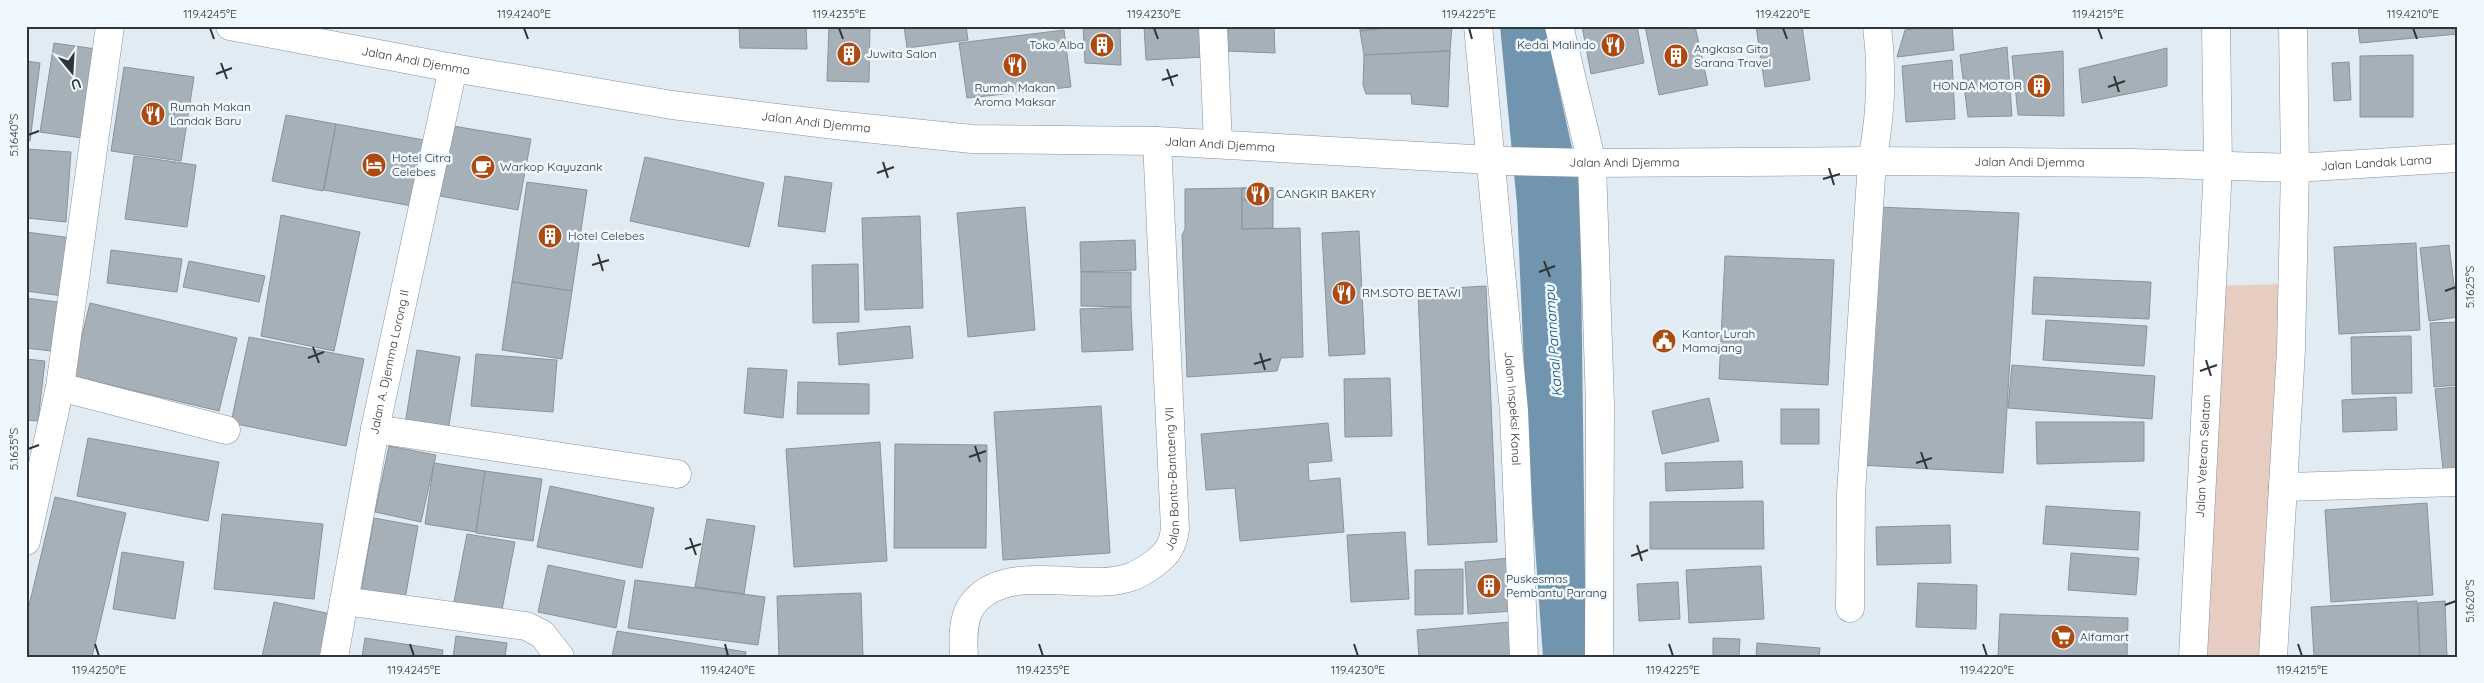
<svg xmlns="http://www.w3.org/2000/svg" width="2484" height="683" viewBox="0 0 2484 683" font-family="Quicksand,sans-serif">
<rect width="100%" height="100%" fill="#e0ebf3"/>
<path fill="#e7ccc1" d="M2293,284L2273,657H2193L2212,286Z"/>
<path fill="#7295af" d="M1500,26H1545L1580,184L1586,657H1543L1527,433L1517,205Z"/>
<g fill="#a5b0b8" stroke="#89939b">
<path d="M739,26H806L807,49L740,48Z"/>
<path d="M829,26H870L869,82L827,81Z"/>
<path d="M904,26H966L968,40L907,48Z"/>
<path d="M1083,26H1120L1121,65L1085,63Z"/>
<path d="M1144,26H1204L1206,57L1146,60Z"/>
<path d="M1228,26H1274L1275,53L1227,51Z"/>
<path d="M1360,26H1404L1360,31Z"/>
<path d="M1404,26H1452L1450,51L1364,55L1360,31Z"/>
<path d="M1582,26H1637L1644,63L1591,74Z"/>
<path d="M1645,26H1695L1708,85L1659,95Z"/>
<path d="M1756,26H1802L1810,80L1765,87Z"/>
<path d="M1934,26H1952L1954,50L1897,57L1905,30Z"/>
<path d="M2358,26H2458V34L2360,43Z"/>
<path d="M1064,30L1071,87L967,98L959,43Z"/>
<path d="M54,43L96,49L82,138L40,132Z"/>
<path d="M2007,47L2012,116L1968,117L1960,55Z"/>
<path d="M2167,48V86L2082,103L2079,69Z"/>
<path d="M1450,51L1448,93H1428L1427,52Z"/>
<path d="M1450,51L1448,107L1412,104L1411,94H1366L1363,85L1364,55Z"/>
<path d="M2063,51L2064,116L2018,115L2012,56Z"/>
<path d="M2413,55V117H2360V56Z"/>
<path d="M1952,60L1955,119L1906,122L1902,66Z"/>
<path d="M26,61L40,63L30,141H26Z"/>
<path d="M2349,62L2351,100L2334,101L2332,63Z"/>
<path d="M124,67L194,77L181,161L111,151Z"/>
<path d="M286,115L336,124L323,191L272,181Z"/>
<path d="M336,124L424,140L412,206L324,190Z"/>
<path d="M447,125L531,139L518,210L434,195Z"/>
<path d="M26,149L71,152L66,222L26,218Z"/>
<path d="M134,156L196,165L187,227L125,219Z"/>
<path d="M645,157L764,183L749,247L630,221Z"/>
<path d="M785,176L832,183L825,232L778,226Z"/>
<path d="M527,182L587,190L572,291L512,282Z"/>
<path d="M1242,188V229L1300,228L1303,357L1281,358L1277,371L1187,377L1182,235L1185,229V189Z"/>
<path d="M1242,188H1273V228L1242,229Z"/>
<rect x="1242" y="188" width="31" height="12"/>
<path d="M1025,207L1035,330L968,337L957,213Z"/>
<path d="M1878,207L2019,213L2003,473L1859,465Z"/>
<path d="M281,215L360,232L334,351L261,336Z"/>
<path d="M920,216L923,308L865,310L862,218Z"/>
<path d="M1359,231L1365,354L1329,356L1322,233Z"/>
<path d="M26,232L72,238L63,296L26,291Z"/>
<path d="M1135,240L1136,270L1081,272L1080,242Z"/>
<path d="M2416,243L2420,330L2339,334L2334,247Z"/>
<path d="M2449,245L2458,317L2429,321L2420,248Z"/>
<path d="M111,250L182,259L177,292L107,283Z"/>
<path d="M1725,256L1834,260L1828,385L1719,379Z"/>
<path d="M189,261L265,276L259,302L183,287Z"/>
<path d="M858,264L859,322L813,323L812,265Z"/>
<path d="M1081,272H1131V307L1081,306Z"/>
<path d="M2034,277L2151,282L2149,319L2032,314Z"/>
<path d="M512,282L572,291L562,359L502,350Z"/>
<path d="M1486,286L1497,542L1428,545L1418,290Z"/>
<path d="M26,298L66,303L59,352L26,348Z"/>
<path d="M90,303L237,338L219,411L72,376Z"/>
<path d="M1131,307L1133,350L1082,352L1080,309Z"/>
<path d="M2046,320L2147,326L2144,366L2043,360Z"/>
<path d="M2458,322V385L2434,387L2430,323Z"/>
<path d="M910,326L913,358L839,365L837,333Z"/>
<path d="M2411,336L2412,393L2352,394L2351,337Z"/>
<path d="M249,337L364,359L346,446L231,423Z"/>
<path d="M417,350L460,357L448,431L405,424Z"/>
<path d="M476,354L557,360L553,412L471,406Z"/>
<path d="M26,359L45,361L38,421L26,420Z"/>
<path d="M2012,365L2155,376L2152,419L2008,408Z"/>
<path d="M748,368L787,370L783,418L744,413Z"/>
<path d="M1390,378L1392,436L1345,437L1344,379Z"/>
<path d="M798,382L869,384V414H797Z"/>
<path d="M2458,387V479L2444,480L2435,389Z"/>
<path d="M2396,397L2397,430L2343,432L2342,400Z"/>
<path d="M1709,398L1719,441L1662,454L1652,411Z"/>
<path d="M1101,406L1110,553L1003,560L994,412Z"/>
<rect x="1781" y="409" width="38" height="35"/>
<path d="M2036,422H2144V461L2037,464Z"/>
<path d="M1328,423L1332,461L1308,463L1309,481L1340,478L1344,532L1240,541L1235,488L1206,490L1201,434Z"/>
<path d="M88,438L219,462L208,521L77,496Z"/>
<path d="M880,442L887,561L794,567L786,449Z"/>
<path d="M895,444L987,445L986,548H894Z"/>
<path d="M389,446L436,455L421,522L375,512Z"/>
<path d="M1742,461L1743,488L1666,491L1665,463Z"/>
<path d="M434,463L485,471L476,532L425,524Z"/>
<path d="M485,471L542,479L533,541L476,533Z"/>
<path d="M550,486L654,508L642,568L537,547Z"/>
<path d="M55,497L126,513L92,657H26V618Z"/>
<path d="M1763,501L1764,549H1650V502Z"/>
<path d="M2427,503L2433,595L2331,602L2325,510Z"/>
<path d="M2046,506L2140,512L2138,550L2043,544Z"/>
<path d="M222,514L323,524L314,599L214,589Z"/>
<path d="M374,518L418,526L404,605L360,598Z"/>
<path d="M707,519L755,526L744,594L695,587Z"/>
<path d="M1950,525L1951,563L1877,565L1876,527Z"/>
<path d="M1405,532L1409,599L1351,602L1347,535Z"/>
<path d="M467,534L515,542L501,615L453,607Z"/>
<path d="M122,552L184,562L175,619L113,609Z"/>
<path d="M2071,553L2139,558L2136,595L2068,590Z"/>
<path d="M1510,558L1513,611L1468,614L1465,562Z"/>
<path d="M548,565L625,581L616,628L538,612Z"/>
<path d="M1761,566L1764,619L1689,623L1686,570Z"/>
<path d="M1463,569V614L1415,615V570Z"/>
<path d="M635,580L765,597L758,645L628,628Z"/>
<path d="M1678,582L1680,619L1639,621L1637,584Z"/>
<path d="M1918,583L1977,585L1976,629L1916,627Z"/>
<path d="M861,593L863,657H779L777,596Z"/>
<path d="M2417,601L2420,657H2314L2311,607Z"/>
<path d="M2445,601L2447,657H2420L2418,603Z"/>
<path d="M274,602L331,614L322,657H262Z"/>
<path d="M2000,614L2128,618L2127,657H1998Z"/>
<path d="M1510,622L1513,657H1419L1417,630Z"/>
<path d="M617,631L746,652L745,657H612Z"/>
<path d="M456,636L507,643L505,657H453Z"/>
<path d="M365,638L443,650L442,657H362Z"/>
<path d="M1713,638L1740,639L1739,657H1713Z"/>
<path d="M1757,643L1820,648L1819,657H1756Z"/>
</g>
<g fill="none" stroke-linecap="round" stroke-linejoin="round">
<defs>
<g id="minor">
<path d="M1213,26L1218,144"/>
<path id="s1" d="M1478,26L1514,411L1524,657"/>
<path d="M1559,26L1592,163L1600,405L1599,657"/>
<path d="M60,387L226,430"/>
<path d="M375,429L677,474"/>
<path d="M2283,487L2458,482"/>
<path d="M26,541L60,387L110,26"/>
<path d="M344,601L526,626L542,634L560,657"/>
<path d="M1850,608L1851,494L1872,161C1881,115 1883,72 1877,26"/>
<path id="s2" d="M334,657L375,429L453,68"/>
<path id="s3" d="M964,657C963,641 962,619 972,605C1005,560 1083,592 1128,578C1138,575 1147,569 1155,563C1168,553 1173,545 1175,529L1157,141"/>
</g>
<g id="major">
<path id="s4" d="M230,26L453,68L672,105L835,125L972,139L1157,141L1508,161L1592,163L1872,161L2132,163L2295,168L2458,158"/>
<path id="s5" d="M2193,657L2218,166L2216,26"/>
<path d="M2273,657L2291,350L2295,168L2293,26"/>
</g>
</defs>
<use href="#minor" stroke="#88929a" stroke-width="29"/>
<use href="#major" stroke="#88929a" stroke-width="29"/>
<use href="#minor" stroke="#fff" stroke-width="28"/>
<use href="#major" stroke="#fff" stroke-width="28"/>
</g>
<path fill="none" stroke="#303538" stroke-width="2" d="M210,28L214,39M524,28L528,39M839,28L843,39M1154,28L1158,39M1469,28L1472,39M1783,28L1787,39M2098,28L2102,39M2413,28L2417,39M221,63L227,79M1167,69L1173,86M216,74L232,68M2114,76L2119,92M1162,80L1178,75M2108,87L2125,81M28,135L39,131M883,162L888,178M1829,168L1834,185M877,173L894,167M1823,179L1840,174M598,254L603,271M1544,261L1550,277M592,265L609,260M1539,272L1555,266M2445,291L2456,287M313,347L319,363M1260,353L1265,370M308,358L324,352M2206,360L2211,376M1254,364L1271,359M2200,371L2217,365M975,446L980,462M28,449L39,445M1921,452L1927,469M969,457L986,451M1916,463L1932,458M690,538L696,555M1637,545L1642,561M685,549L701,544M1631,556L1648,550M2445,605L2456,601M95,644L99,656M410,644L414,656M725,644L728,656M1039,644L1043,656M1354,644L1358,656M1669,644L1673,656M1983,644L1987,656M2298,644L2302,656"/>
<defs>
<symbol id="building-disc" viewBox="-11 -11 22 22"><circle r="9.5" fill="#ad4a11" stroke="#eff8fe"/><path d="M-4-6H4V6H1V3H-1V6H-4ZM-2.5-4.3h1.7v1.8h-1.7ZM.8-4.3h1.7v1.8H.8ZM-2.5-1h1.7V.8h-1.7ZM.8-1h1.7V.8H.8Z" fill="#fff"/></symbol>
<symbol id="restaurant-disc" viewBox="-11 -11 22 22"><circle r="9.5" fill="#ad4a11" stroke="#eff8fe"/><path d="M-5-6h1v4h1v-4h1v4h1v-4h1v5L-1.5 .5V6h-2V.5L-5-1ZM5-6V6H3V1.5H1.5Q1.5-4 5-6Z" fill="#fff"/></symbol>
<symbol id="hotel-disc" viewBox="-11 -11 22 22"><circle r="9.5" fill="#ad4a11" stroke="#eff8fe"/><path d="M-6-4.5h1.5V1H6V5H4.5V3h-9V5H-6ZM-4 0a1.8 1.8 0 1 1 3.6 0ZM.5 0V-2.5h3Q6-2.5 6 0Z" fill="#fff"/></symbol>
<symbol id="cafe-disc" viewBox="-11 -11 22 22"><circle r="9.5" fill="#ad4a11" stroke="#eff8fe"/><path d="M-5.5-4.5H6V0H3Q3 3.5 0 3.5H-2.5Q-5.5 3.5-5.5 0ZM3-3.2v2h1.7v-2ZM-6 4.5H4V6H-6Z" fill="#fff"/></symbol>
<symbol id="civic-disc" viewBox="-11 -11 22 22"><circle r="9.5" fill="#ad4a11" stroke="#eff8fe"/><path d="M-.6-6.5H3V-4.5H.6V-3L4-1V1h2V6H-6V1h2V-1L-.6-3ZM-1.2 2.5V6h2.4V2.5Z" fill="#fff"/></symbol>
<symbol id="supermarket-disc" viewBox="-11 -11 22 22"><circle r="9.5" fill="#ad4a11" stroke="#eff8fe"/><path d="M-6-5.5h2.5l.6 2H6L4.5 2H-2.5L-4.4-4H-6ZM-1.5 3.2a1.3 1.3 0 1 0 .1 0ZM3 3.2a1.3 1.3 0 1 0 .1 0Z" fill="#fff"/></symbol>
</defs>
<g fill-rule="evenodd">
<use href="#building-disc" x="1088" y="31" width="28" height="28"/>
<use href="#restaurant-disc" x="1599" y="31" width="28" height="28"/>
<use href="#building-disc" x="835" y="40" width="28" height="28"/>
<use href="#building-disc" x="1662" y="42" width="28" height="28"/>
<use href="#restaurant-disc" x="1001" y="51" width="28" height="28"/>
<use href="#building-disc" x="2025" y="72" width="28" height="28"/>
<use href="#restaurant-disc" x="139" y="100" width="28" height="28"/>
<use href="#hotel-disc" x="360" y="151" width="28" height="28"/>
<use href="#cafe-disc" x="469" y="153" width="28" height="28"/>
<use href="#restaurant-disc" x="1244" y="180" width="28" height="28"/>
<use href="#building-disc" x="536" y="222" width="28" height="28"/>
<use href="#restaurant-disc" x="1330" y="279" width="28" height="28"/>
<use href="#civic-disc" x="1650" y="327" width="28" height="28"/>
<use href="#building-disc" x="1475" y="572" width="28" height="28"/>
<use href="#supermarket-disc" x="2049" y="623" width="28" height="28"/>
</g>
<g text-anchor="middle" stroke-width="5" stroke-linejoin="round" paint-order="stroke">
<g font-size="12" fill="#303538" stroke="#eff8fe" text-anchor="start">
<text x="1084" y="49" text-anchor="end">Toko Alba</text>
<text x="1596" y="49" text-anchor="end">Kedai Malindo</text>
<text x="1694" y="53">Angkasa Gita<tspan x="1694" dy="14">Sarana Travel</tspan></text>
<text x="866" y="58">Juwita Salon</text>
<text x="2022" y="90" text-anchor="end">HONDA MOTOR</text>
<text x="1015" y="92" text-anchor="middle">Rumah Makan<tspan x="1015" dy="14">Aroma Maksar</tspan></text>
<text x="170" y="111">Rumah Makan<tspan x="170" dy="14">Landak Baru</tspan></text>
<text x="392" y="162">Hotel Citra<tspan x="392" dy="14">Celebes</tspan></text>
<text x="500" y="171">Warkop Kayuzank</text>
<text x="1276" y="198">CANGKIR BAKERY</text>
<text x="568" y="240">Hotel Celebes</text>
<text x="1362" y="297">RM.SOTO BETAWI</text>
<text x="1682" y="338">Kantor Lurah<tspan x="1682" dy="14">Mamajang</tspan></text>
<text x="1506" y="583">Puskesmas<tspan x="1506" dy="14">Pembantu Parang</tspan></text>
<text x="2080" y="641">Alfamart</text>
</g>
<g font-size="12" fill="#303538" stroke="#eff8fe">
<text dy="4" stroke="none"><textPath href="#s4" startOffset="189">Jalan Andi Djemma</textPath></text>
<text dy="4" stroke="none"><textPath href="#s4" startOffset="594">Jalan Andi Djemma</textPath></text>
<text dy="4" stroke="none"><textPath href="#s4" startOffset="999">Jalan Andi Djemma</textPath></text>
<text dy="4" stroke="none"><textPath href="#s4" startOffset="1404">Jalan Andi Djemma</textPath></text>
<text dy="4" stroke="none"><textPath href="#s4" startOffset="1809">Jalan Andi Djemma</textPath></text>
<text dy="4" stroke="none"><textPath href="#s4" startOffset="2156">Jalan Landak Lama</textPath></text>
<text dy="4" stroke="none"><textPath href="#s2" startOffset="300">Jalan A. Djemma Lorong II</textPath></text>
<text dy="4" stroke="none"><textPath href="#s1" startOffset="384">Jalan Inspeksi Kanal</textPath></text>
<text dy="4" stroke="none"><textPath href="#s5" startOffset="201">Jalan Veteran Selatan</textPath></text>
<text dy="4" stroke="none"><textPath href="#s3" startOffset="339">Jalan Banta-Bantaeng VII</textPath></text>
</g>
<g font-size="14" font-style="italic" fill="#094a6e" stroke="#eff8fe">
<text transform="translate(1553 341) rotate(-94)" y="5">Kanal Pannampu</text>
</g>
</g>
<rect width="2484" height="683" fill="none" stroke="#eff8fe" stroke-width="55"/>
<g transform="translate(72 72) rotate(162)" stroke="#eff8fe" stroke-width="4" paint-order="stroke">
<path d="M0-4L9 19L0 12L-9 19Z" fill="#303538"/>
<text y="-8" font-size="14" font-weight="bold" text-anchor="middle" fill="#303538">U</text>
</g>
<rect x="28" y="28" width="2428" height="628" fill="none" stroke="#303538" stroke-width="2"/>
<g font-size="12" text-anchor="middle" fill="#303538">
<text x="210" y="18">119.4245°E</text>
<text x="524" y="18">119.4240°E</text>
<text x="839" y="18">119.4235°E</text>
<text x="1154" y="18">119.4230°E</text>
<text x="1469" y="18">119.4225°E</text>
<text x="1783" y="18">119.4220°E</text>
<text x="2098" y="18">119.4215°E</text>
<text x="2413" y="18">119.4210°E</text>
<text transform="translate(14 135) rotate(-90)" y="4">5.1640°S</text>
<text transform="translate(2470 287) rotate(-90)" y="4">5.1625°S</text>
<text transform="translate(14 449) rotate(-90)" y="4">5.1635°S</text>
<text transform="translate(2470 601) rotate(-90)" y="4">5.1620°S</text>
<text x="99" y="674">119.4250°E</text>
<text x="414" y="674">119.4245°E</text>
<text x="728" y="674">119.4240°E</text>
<text x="1043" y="674">119.4235°E</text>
<text x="1358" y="674">119.4230°E</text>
<text x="1673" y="674">119.4225°E</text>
<text x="1987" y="674">119.4220°E</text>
<text x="2302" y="674">119.4215°E</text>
</g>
</svg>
